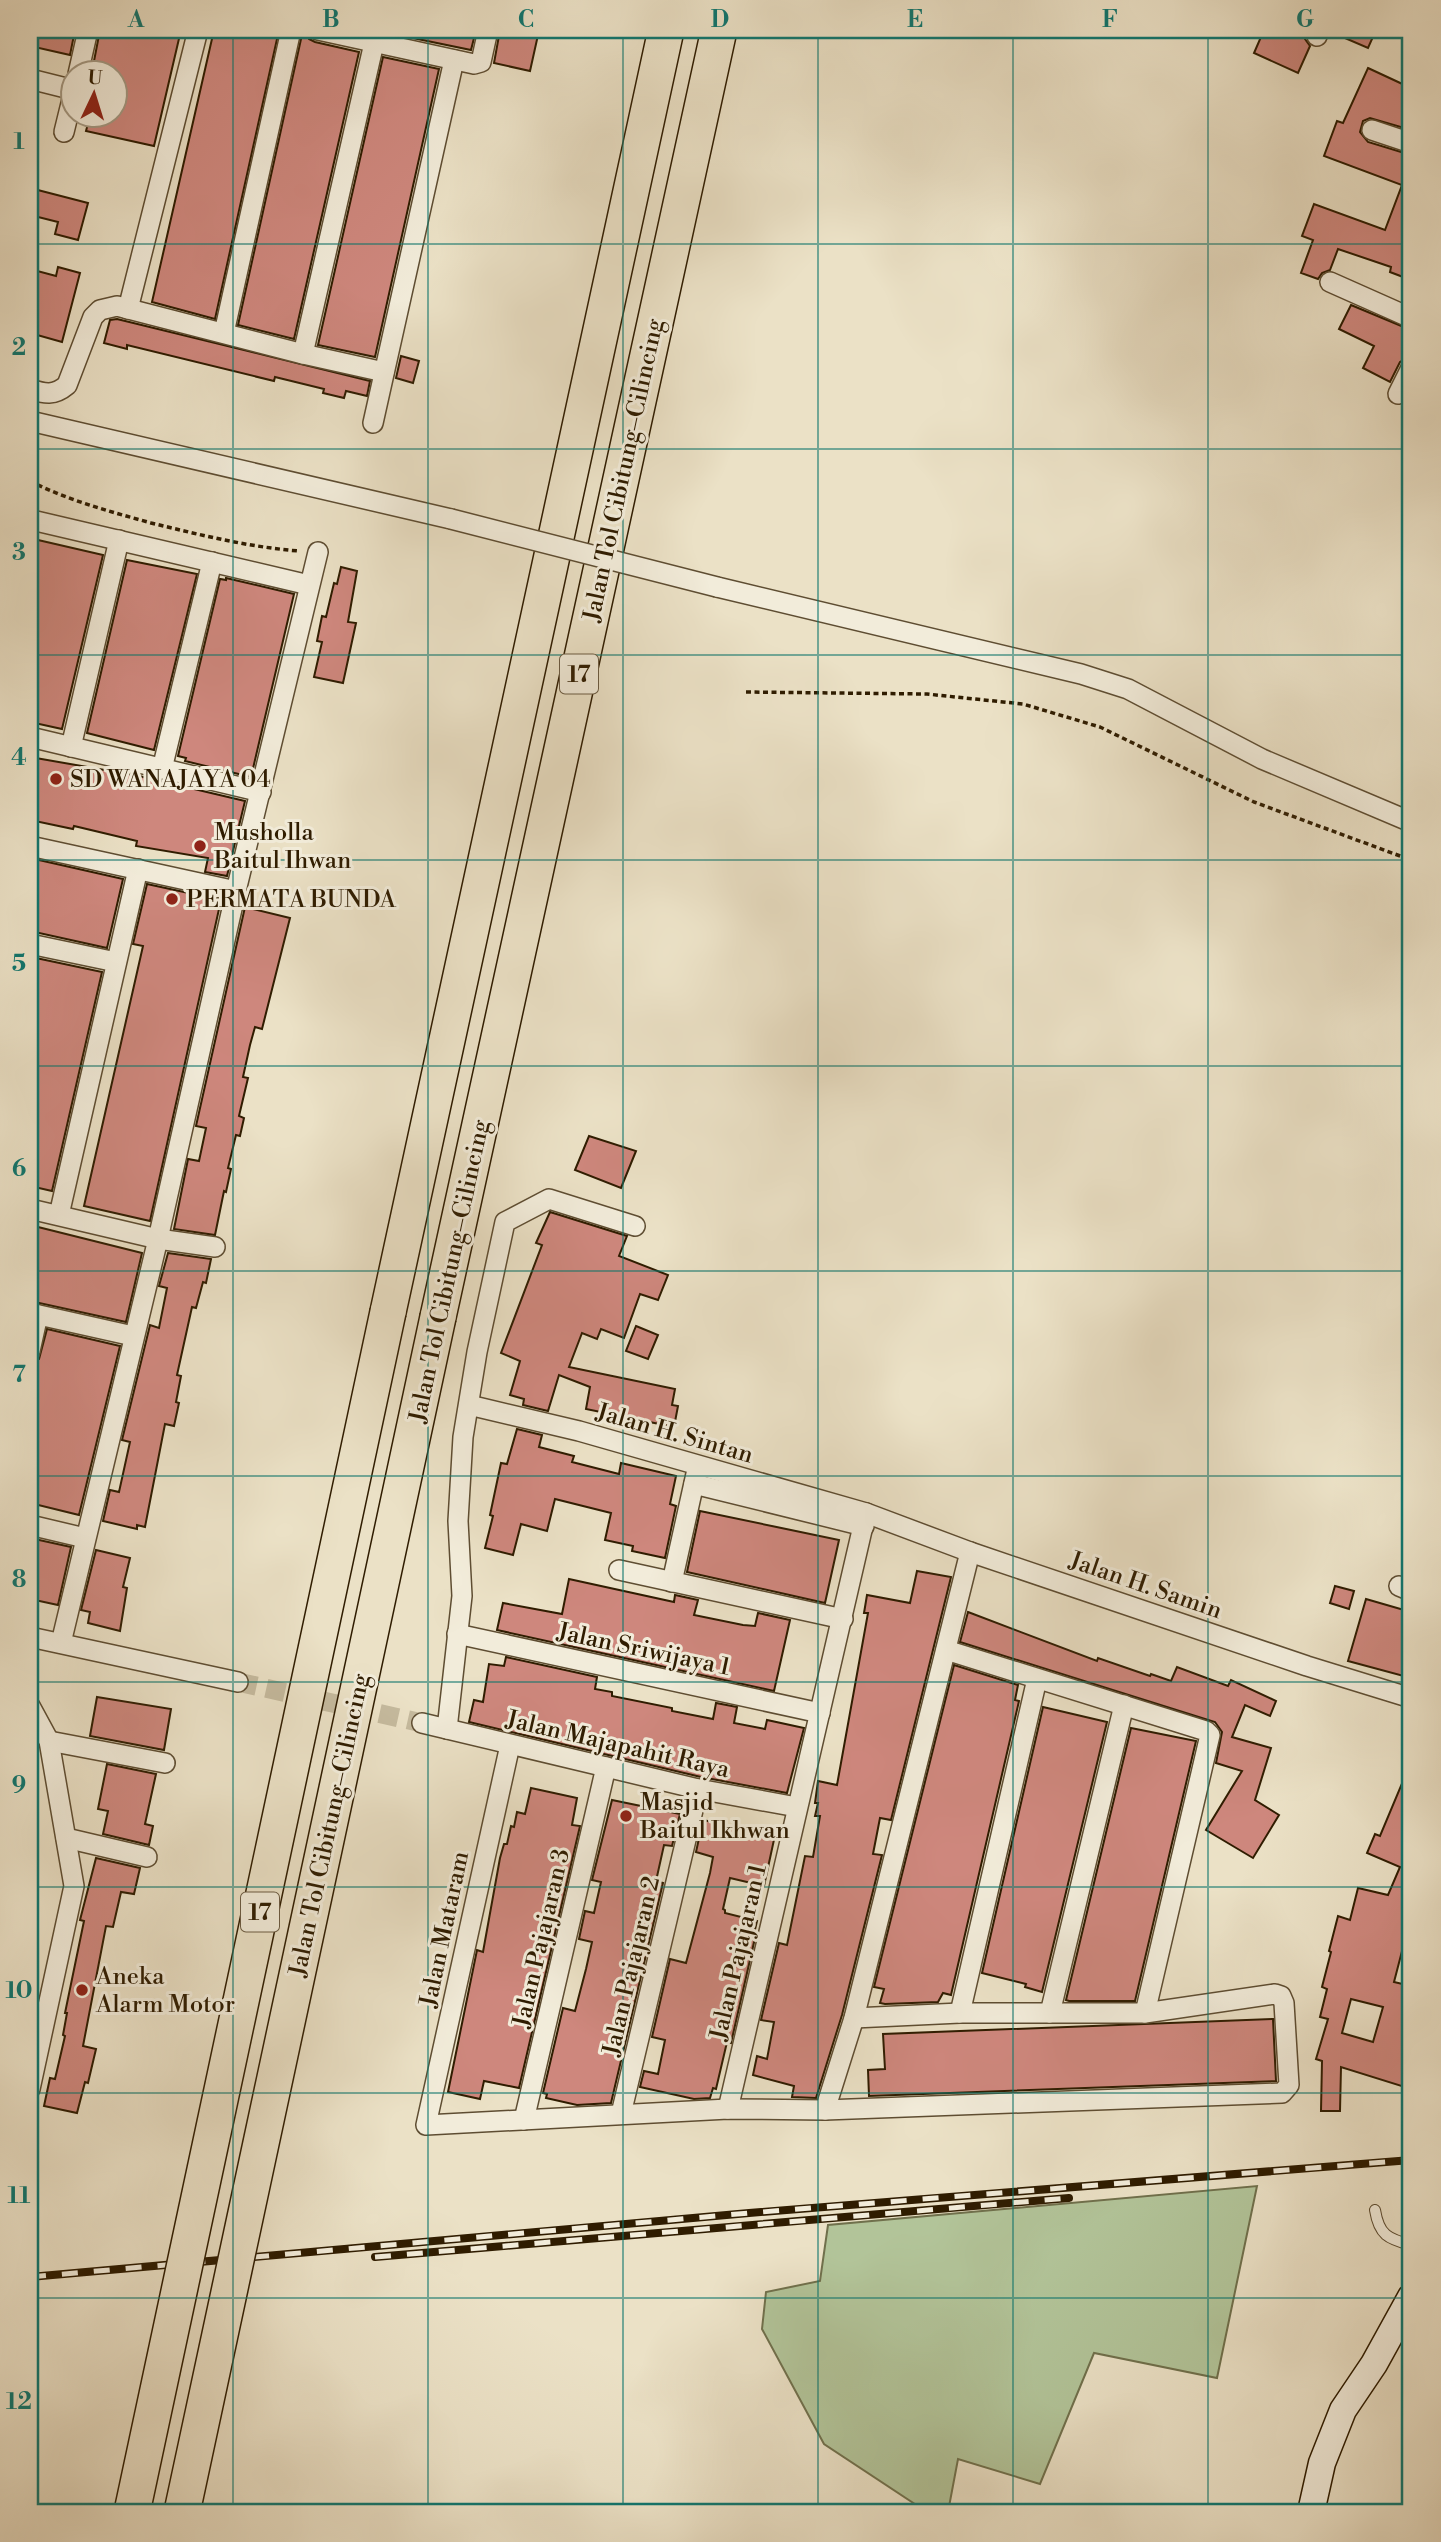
<svg xmlns="http://www.w3.org/2000/svg" width="1441" height="2542" viewBox="0 0 1441 2542" font-family="'Libre Bodoni',serif">
<rect width="100%" height="100%" fill="#ebe1c6"/>
<filter id="stains"><feTurbulence type="fractalNoise" baseFrequency=".00286" numOctaves="4"/><feColorMatrix values="0 0 0 0 .2 0 0 0 0 .09 0 0 0 0 .02 0 0 0 .5 -.17"/></filter>
<radialGradient id="worn" r=".72"><stop offset=".6" stop-color="#630" stop-opacity="0"/><stop offset="1" stop-color="#630" stop-opacity=".3"/></radialGradient>
<path fill="#b2c499" stroke="#70704c" stroke-width="2" d="M1257,2186L1217,2378L1094,2353L1040,2484L958,2459L948,2512H927L824,2444L762,2329L766,2292L820,2281L828,2225Z"/>
<g fill="#ce877d" stroke="#2f1c00" stroke-width="2" fill-rule="evenodd">
<path d="M30,30H75L70,55L30,46Z"/>
<path d="M100,30H181L154,146L86,131L90,116H116V74H99L102,63L94,61Z"/>
<path d="M214,30H279L215,319L152,302Z"/>
<path d="M303,30H306L309,39L315,42L359,52L294,339L238,325Z"/>
<path d="M374,30H476L471,50Z"/>
<path d="M500,30H516L538,35L530,71L494,63Z"/>
<path d="M1264,30H1306L1305,39L1310,46L1298,73L1254,53Z"/>
<path d="M1331,30H1376L1368,48L1331,32Z"/>
<path d="M383,57L439,69L375,357L318,345Z"/>
<path d="M1368,68L1411,88V130L1370,118L1363,121L1360,132L1368,142L1411,155V280L1390,272L1391,267L1338,249L1330,270L1322,273L1318,279L1301,273L1313,240L1302,236L1314,204L1385,230L1402,185L1324,156L1337,121L1343,123Z"/>
<path d="M30,188L88,203L78,240L55,234L58,222L30,215Z"/>
<path d="M58,267L80,273L62,342L30,333V269L56,276Z"/>
<path d="M1351,305L1411,330V356L1400,362L1390,382L1363,368L1374,346L1339,329Z"/>
<path d="M117,319L370,381L367,396L346,391L344,398L323,393L324,389L275,377L274,381L127,345V349L104,343L110,320Z"/>
<path d="M401,356L419,361L413,383L396,378Z"/>
<path d="M38,540L103,555L62,729L30,722V576Z"/>
<path d="M127,560L197,574L154,750L87,733Z"/>
<path d="M341,567L357,571L348,622L356,623L343,683L314,677L322,642L317,641L322,616L326,617L334,583L337,584Z"/>
<path d="M226,578L294,594L251,777L185,761L186,758L178,756L220,579L226,580Z"/>
<path d="M30,757L139,776L245,801L227,876L205,872L208,858L136,846L137,841L74,826L73,829L30,820Z"/>
<path d="M30,858L123,879L107,948L30,931Z"/>
<path d="M147,884L221,900L150,1221L84,1206L143,946L133,944Z"/>
<path d="M245,907L290,918L262,1029L255,1027L250,1045L243,1077L248,1078L239,1116L244,1118L240,1136L236,1135L228,1168L231,1169L226,1192L224,1191L215,1235L174,1229L188,1159L199,1161L206,1128L196,1126Z"/>
<path d="M36,958L102,972L52,1191L30,1186V983Z"/>
<path d="M589,1136L636,1151L621,1188L575,1170Z"/>
<path d="M550,1212L627,1236L619,1256L668,1275L658,1300L640,1294L624,1338L601,1329L597,1339L582,1333L569,1367L675,1389L672,1405L678,1406L674,1427L586,1409L590,1387L559,1375L548,1411L523,1405L524,1399L510,1395L520,1361L501,1353L542,1245L536,1243Z"/>
<path d="M30,1225L142,1253L126,1322L30,1301Z"/>
<path d="M168,1253L211,1259L206,1283L203,1282L196,1308L192,1307L177,1375L181,1376L176,1402L179,1403L174,1426L165,1424L145,1527L137,1525V1529L103,1521L110,1490L119,1492L130,1442L122,1440L150,1325L159,1328L167,1288L159,1286Z"/>
<path d="M636,1326L658,1335L648,1359L626,1351Z"/>
<path d="M47,1329L120,1346L79,1515L30,1503V1415L37,1392L30,1391V1363L39,1359Z"/>
<path d="M517,1429L542,1435L539,1447L574,1456L572,1462L619,1474L621,1463L676,1476L670,1504L676,1506L665,1558L632,1551L633,1546L605,1540L611,1513L555,1499L547,1531L521,1524L513,1555L485,1548L493,1516L490,1515L501,1463L507,1464Z"/>
<path d="M700,1511L839,1540L825,1603L687,1572Z"/>
<path d="M30,1538L71,1547L58,1605L30,1599Z"/>
<path d="M96,1550L130,1558L123,1587L127,1588L120,1631L88,1623L90,1612L81,1610Z"/>
<path d="M917,1571L951,1577L891,1820L880,1818L873,1854L882,1855L842,2015L816,2098L792,2097L794,2086L753,2075L757,2056L767,2059L774,2022L761,2020L779,1943L787,1945L805,1856L813,1857L820,1816H815L818,1803H815L818,1781L837,1785L868,1613H864L867,1595L910,1603Z"/>
<path d="M569,1579L674,1602L675,1595L698,1600L694,1615L743,1625L755,1626L758,1613L790,1620L774,1691L497,1630L503,1603L562,1614Z"/>
<path d="M1335,1586L1354,1591L1349,1609L1330,1603Z"/>
<path d="M1366,1599L1411,1612V1678L1348,1661Z"/>
<path d="M968,1612L1097,1661L1098,1658L1150,1676L1151,1674L1171,1681L1177,1667L1228,1686L1231,1680L1276,1701L1270,1716L1245,1705L1232,1737L1271,1748L1255,1800L1279,1815L1253,1858L1206,1830L1242,1771L1216,1763L1222,1732L1215,1722L960,1642Z"/>
<path d="M506,1657L597,1677L595,1689L612,1692V1696L672,1708V1711L713,1719L716,1703L737,1707L734,1723L765,1729L767,1720L804,1728L787,1793L701,1777L469,1722L474,1700L483,1702L489,1664L504,1666Z"/>
<path d="M954,1665L1018,1685L1015,1700L1019,1701L951,1995L943,1993L938,2002L885,2004L880,2003L884,1989L874,1987Z"/>
<path d="M97,1697L171,1709L164,1750L90,1736Z"/>
<path d="M1043,1707L1107,1722L1042,1992L1025,1987L1026,1984L982,1973Z"/>
<path d="M1131,1728L1196,1741L1135,2001H1069L1066,2000Z"/>
<path d="M1411,1762V1929L1408,1928L1394,1982L1411,1986V2089L1341,2067L1340,2111H1321L1322,2061L1316,2059L1328,2019L1320,2017L1327,1989L1322,1987L1331,1952L1329,1951L1338,1916L1350,1920L1358,1888L1388,1895L1400,1867L1367,1853L1375,1834L1380,1836ZM1351,1999L1383,2007L1373,2042L1342,2033Z"/>
<path d="M107,1764L156,1774L145,1824L153,1826L149,1845L103,1834L108,1811L98,1809Z"/>
<path d="M531,1788L577,1798L572,1825L580,1826L519,2088L484,2081L480,2099L448,2092L477,1950L483,1952L500,1858L504,1844H507L511,1826L514,1827L517,1812L525,1814Z"/>
<path d="M612,1800L680,1814L672,1846L664,1845L656,1881L663,1883L611,2103L577,2105L546,2098L547,2094L543,2093L563,2008L575,2011L586,1969L592,1942L579,1939L585,1911L594,1913L601,1882L592,1880Z"/>
<path d="M703,1820L775,1835L764,1886L730,1878L723,1909L725,1910V1913L757,1921L753,1938H755L731,2043L727,2042L716,2089L713,2088L710,2098L694,2099L640,2087L644,2071L658,2074L665,2040L652,2037L670,1959L686,1963L710,1873L713,1857L696,1852Z"/>
<path d="M96,1858L140,1868L134,1894L121,1892L113,1927L106,1926L83,2046L96,2049L88,2083L85,2082L77,2113L44,2106L50,2078L55,2079L65,2036L63,2035L67,2013H65L84,1921L80,1920Z"/>
<path d="M1273,2019L1276,2081L869,2096L868,2070L885,2069L883,2034Z"/>
</g>
<g fill="none" stroke-linecap="round" stroke-linejoin="round">
<path stroke="#c5ba9e" stroke-width="19" stroke-dasharray="19 10" stroke-linecap="butt" d="M238,1682L422,1723"/>
<defs>
<path id="lane" d="M1375,2210C1379,2235 1388,2239 1411,2245"/>
<g id="street">
<path d="M318,30L474,64L481,62L488,30"/>
<path d="M1317,36L1319,30"/>
<path d="M78,74L88,30"/>
<path d="M30,79L74,90"/>
<path d="M1372,130L1411,143"/>
<path d="M64,132L74,91"/>
<path d="M1330,282L1411,318"/>
<path d="M128,309L198,30"/>
<path d="M224,333L291,30"/>
<path d="M303,354L374,43"/>
<path d="M30,389C45,394 54,396 67,385L93,317L100,310L117,306L303,354L384,372"/>
<path d="M1398,394L1411,368"/>
<path d="M30,421L451,519"/>
<path d="M373,423L454,60"/>
<path d="M30,524L36,521L309,585"/>
<path d="M717,587L1081,674L1128,689L1262,759L1411,822"/>
<path d="M30,737L261,792"/>
<path d="M71,747L119,540"/>
<path d="M162,769L212,562"/>
<path d="M30,846L236,891"/>
<path d="M30,944L116,962"/>
<path d="M30,1209L158,1239L215,1247"/>
<path d="M59,1215L138,869"/>
<path d="M30,1313L133,1336"/>
<path d="M30,1351L38,1315"/>
<path d="M469,1405L579,1431L866,1513L970,1552L1307,1666L1411,1698"/>
<path d="M694,1484L864,1526"/>
<path d="M30,1525L85,1538"/>
<path d="M619,1570L843,1619"/>
<path d="M672,1582L696,1474"/>
<path d="M1399,1586L1411,1591"/>
<path d="M457,1634L820,1713"/>
<path d="M30,1637L238,1682"/>
<path d="M61,1643L158,1239L236,891L318,552"/>
<path d="M946,1650L1206,1731L1210,1735L1145,2013"/>
<path d="M30,1706L49,1741L74,1886L30,2089"/>
<path d="M422,1723L698,1789L797,1807"/>
<path d="M447,1729L462,1596L458,1521L463,1437L477,1352L505,1222L549,1199L635,1226"/>
<path d="M49,1741L165,1763"/>
<path d="M510,1745L426,2125L728,2109L825,2110L1282,2093L1289,2085L1284,2003L1281,1996L1275,1994L1145,2013H960L854,2018"/>
<path d="M66,1838L147,1857"/>
<path d="M960,2013L1037,1679"/>
<path d="M1050,2013L1124,1705"/>
<path d="M728,2109L866,1513"/>
<path d="M825,2110L854,2018L970,1552"/>
<path d="M621,2114L698,1789"/>
<path d="M524,2120L606,1767"/>
</g>
<path id="secondary" d="M1311,2512L1322,2463L1343,2410L1374,2364L1411,2297"/>
<g id="highway">
<path d="M388,1312L666,30"/>
<path d="M438,1317L719,30"/>
</g>
</defs>
<use href="#lane" stroke="#5e4d32" stroke-width="12"/>
<use href="#street" stroke="#5e4d32" stroke-width="22"/>
<use href="#secondary" stroke="#2f1c00" stroke-width="29"/>
<use href="#highway" stroke="#2f1c00" stroke-width="38"/>
<g stroke="#2f1c00" stroke-width="3.5" stroke-dasharray="5 3.5" stroke-linecap="butt">
<path d="M30,481C69,501 109,511 151,523C201,535 248,547 299,551"/>
<path d="M746,692L927,694L1023,704L1100,727L1254,802L1411,860"/>
</g>
<use href="#lane" stroke="#f2ecda" stroke-width="10"/>
<use href="#street" stroke="#f2ecda" stroke-width="19"/>
<use href="#secondary" stroke="#f2ecda" stroke-width="26"/>
<use href="#highway" stroke="#ebe1c6" stroke-width="35"/>
<defs>
<g id="rail">
<path d="M375,2257L1069,2198"/>
<path d="M30,2277L749,2213L1411,2160"/>
</g>
</defs>
<use href="#rail" stroke="#2f1c00" stroke-width="8"/>
<use href="#rail" stroke="#f2ecda" stroke-width="5" stroke-dasharray="16" stroke-linecap="butt"/>
<defs>
<path id="street-bridge" d="M451,519L717,587"/>
<g id="highway-bridge">
<path d="M132,2512L388,1312"/>
<path d="M182,2512L438,1317"/>
</g>
</defs>
<use href="#street-bridge" stroke="#5e4d32" stroke-width="22" stroke-linecap="butt"/>
<use href="#highway-bridge" stroke="#2f1c00" stroke-width="38" stroke-linecap="butt"/>
<use href="#street-bridge" stroke="#f2ecda" stroke-width="19"/>
<use href="#highway-bridge" stroke="#ebe1c6" stroke-width="35"/>
</g>
<path fill="none" stroke="#0f766e" stroke-width="2" stroke-opacity="0.55" d="M233,30V2512M428,30V2512M623,30V2512M818,30V2512M1013,30V2512M1208,30V2512M30,244H1411M30,449H1411M30,655H1411M30,860H1411M30,1066H1411M30,1271H1411M30,1476H1411M30,1682H1411M30,1887H1411M30,2093H1411M30,2298H1411"/>
<g fill="#8f2418" stroke="#f2ecda" stroke-width="2.5">
<circle cx="56" cy="779" r="7"/>
<circle cx="200" cy="846" r="7"/>
<circle cx="172" cy="899" r="7"/>
<circle cx="626" cy="1816" r="7"/>
<circle cx="82" cy="1990" r="7"/>
</g>
<g text-anchor="middle" stroke-width="6" stroke-linejoin="round" paint-order="stroke">
<g fill="#f2ecda" stroke="#6a5a41" stroke-width="2">
<rect x="560" y="654.5" width="38" height="39" rx="5"/>
<rect x="241" y="1892.5" width="38" height="39" rx="5"/>
</g>
<g font-size="23" font-weight="bold" fill="#2f1c00">
<text x="579" y="682">17</text>
<text x="260" y="1920">17</text>
</g>
<g font-size="24" fill="#2f1c00" stroke="#f2ecda">
<text transform="translate(623 470) rotate(-78)" y="8">Jalan Tol Cibitung–Cilincing</text>
<text transform="translate(449 1271) rotate(-78)" y="8">Jalan Tol Cibitung–Cilincing</text>
<text transform="translate(675 1433) rotate(16)" y="8">Jalan H. Sintan</text>
<text transform="translate(1146 1585) rotate(19)" y="8">Jalan H. Samin</text>
<text transform="translate(644 1649) rotate(12)" y="8">Jalan Sriwijaya 1</text>
<text transform="translate(618 1744) rotate(13)" y="8">Jalan Majapahit Raya</text>
<text transform="translate(329 1825) rotate(-78)" y="8">Jalan Tol Cibitung–Cilincing</text>
<text transform="translate(444 1929) rotate(-78)" y="8">Jalan Mataram</text>
<text transform="translate(541 1938) rotate(-77)" y="8">Jalan Pajajaran 3</text>
<text transform="translate(738 1952) rotate(-77)" y="8">Jalan Pajajaran 1</text>
<text transform="translate(631 1966) rotate(-77)" y="8">Jalan Pajajaran 2</text>
</g>
<g font-size="24" fill="#2f1c00" stroke="#f2ecda" text-anchor="start">
<text x="70" y="787">SD WANAJAYA 04</text>
<text x="214" y="840">Musholla<tspan x="214" dy="28">Baitul Ihwan</tspan></text>
<text x="186" y="907">PERMATA BUNDA</text>
<text x="640" y="1810">Masjid<tspan x="640" dy="28">Baitul Ikhwan</tspan></text>
<text x="96" y="1984">Aneka<tspan x="96" dy="28">Alarm Motor</tspan></text>
</g>
</g>
<rect width="1441" height="2542" fill="none" stroke="#ebe1c6" stroke-width="77"/>
<g transform="translate(94 94) rotate(4)"><circle r="33" fill="#f2ecda" stroke="#a49983" stroke-width="2"/>
<path d="M0-5L12 26L0 18L-12 26Z" fill="#8f2418"/>
<text y="-10" font-size="19" font-weight="bold" text-anchor="middle" fill="#2f1c00">U</text>
</g>
<rect x="38" y="38" width="1364" height="2466" fill="none" stroke="#0f766e" stroke-width="2.5"/>
<g font-size="23" text-anchor="middle" font-weight="bold" fill="#0f766e">
<text x="136" y="27">A</text>
<text x="331" y="27">B</text>
<text x="526" y="27">C</text>
<text x="720" y="27">D</text>
<text x="915" y="27">E</text>
<text x="1110" y="27">F</text>
<text x="1305" y="27">G</text>
<text x="19" y="149">1</text>
<text x="19" y="355">2</text>
<text x="19" y="560">3</text>
<text x="19" y="765">4</text>
<text x="19" y="971">5</text>
<text x="19" y="1176">6</text>
<text x="19" y="1382">7</text>
<text x="19" y="1587">8</text>
<text x="19" y="1793">9</text>
<text x="19" y="1998">10</text>
<text x="19" y="2203">11</text>
<text x="19" y="2409">12</text>
</g>
<rect width="100%" height="100%" filter="url(#stains)"/>
<rect width="100%" height="100%" fill="url(#worn)"/>
</svg>
